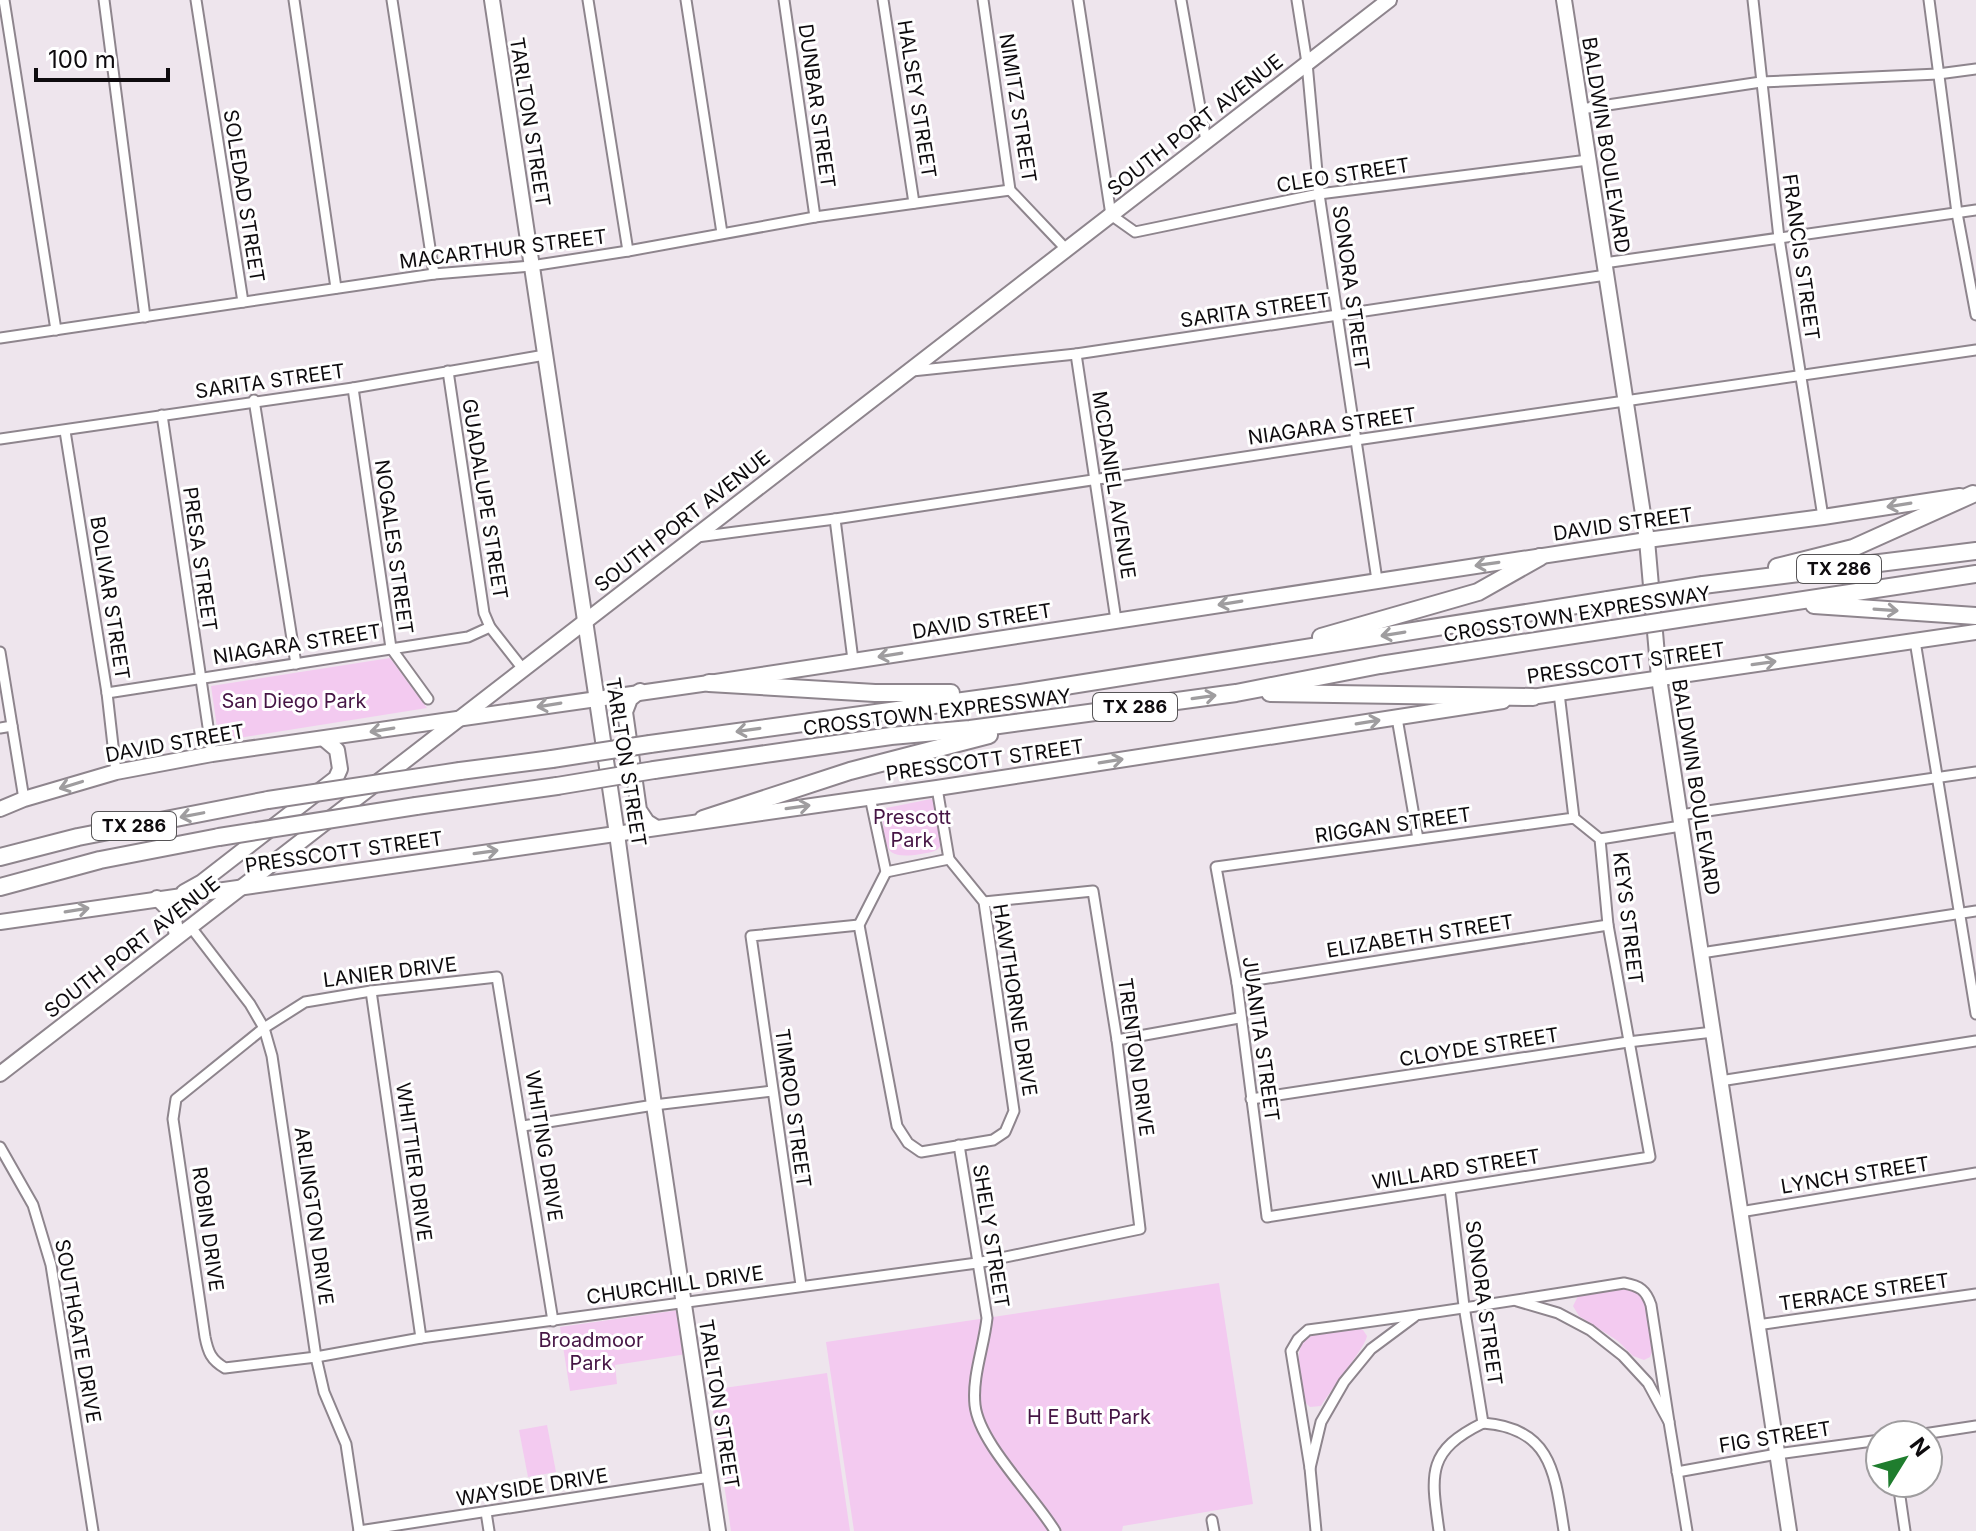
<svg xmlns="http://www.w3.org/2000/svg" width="1976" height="1531" viewBox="0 0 1976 1531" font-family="Inter,sans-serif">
<rect width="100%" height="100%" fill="#eee5ed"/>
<g fill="#f3caf0">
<path d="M390,658L427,708L219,741L211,686Z"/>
<path d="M931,799L937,802L943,842C938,852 932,852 921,854C879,861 887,844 881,809Z"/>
<path d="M1219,1283L1253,1504L1123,1526L1122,1531H854L826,1342Z"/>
<path d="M1627,1288L1636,1291L1647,1305L1653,1350L1650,1357L1644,1360L1633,1356L1618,1341L1579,1316L1573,1306L1578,1296L1582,1294Z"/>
<path d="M679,1310L687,1354L615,1365L617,1384L570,1391L560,1327Z"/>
<path d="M1356,1328L1363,1330L1367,1336C1366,1346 1330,1391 1321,1406L1310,1407C1301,1400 1302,1390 1300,1379C1293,1328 1314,1335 1356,1328Z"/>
<path d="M827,1373L850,1531H731L710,1390Z"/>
<path d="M547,1425L556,1472L528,1477L519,1430Z"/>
</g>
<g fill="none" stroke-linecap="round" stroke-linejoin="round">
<defs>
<g id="street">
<path d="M4,0L56,330"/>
<path d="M104,0L145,317"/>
<path d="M196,0L243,302"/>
<path d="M294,0L336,288"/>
<path d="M392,0L434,274"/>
<path d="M588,0L628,251"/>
<path d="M686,0L722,233"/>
<path d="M784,0L815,217"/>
<path d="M883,0L914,203"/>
<path d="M983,0L1010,190L1066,249"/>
<path d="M1078,0L1111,215L1135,232L1319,194L1588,160"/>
<path d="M1181,0L1206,141"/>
<path d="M1297,0L1307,63L1319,194L1377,580"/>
<path d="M1753,0L1779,238L1823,517"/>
<path d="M1929,0L1957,213L1976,315"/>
<path d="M1581,109L1761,82L1938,74L1976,69"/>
<path d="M1604,263L1976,210"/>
<path d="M0,338L434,274L531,266L628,251L815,217L1010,190"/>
<path d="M1076,354L1116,620"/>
<path d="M448,371L484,613L490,627L523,669"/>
<path d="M912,371L1076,354L1606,275"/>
<path d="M353,388L391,648L428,699"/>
<path d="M254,400L296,664"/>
<path d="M162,415L212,754"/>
<path d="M65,431L107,693L116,772"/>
<path d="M0,439L353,388L545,355"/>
<path d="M835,519L853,660"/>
<path d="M697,537L835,519L1356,440L1976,350"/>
<path d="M1915,641L1976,1014"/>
<path d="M0,652L24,799"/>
<path d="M107,693L468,637L490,627"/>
<path d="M1559,693L1574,818L1600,839L1608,925L1650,1157L1267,1217L1237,983L1216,867L1574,818"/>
<path d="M1397,718L1418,839"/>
<path d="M0,728L12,726"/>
<path d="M870,797L886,872L859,925L897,1126L908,1143L921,1152L993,1140L1005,1132L1014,1111L984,902L949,859L937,788"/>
<path d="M1680,815L1976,772"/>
<path d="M1600,839L1681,826"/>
<path d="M886,872L949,859"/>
<path d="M190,926L250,1004L264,1028L272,1056L316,1357L324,1392L346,1444L359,1531"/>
<path d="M1701,953L1976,911"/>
<path d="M1237,983L1608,925"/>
<path d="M371,991L421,1338"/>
<path d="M1117,1040L1239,1018"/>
<path d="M1720,1081L1976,1041"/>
<path d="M1251,1099L1628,1042L1713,1032"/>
<path d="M523,1126L654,1105L772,1091"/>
<path d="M959,1145L987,1318C984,1347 972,1376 975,1405C979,1443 1034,1496 1055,1531"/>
<path d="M0,1147L33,1205L51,1265L93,1531"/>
<path d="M1450,1189L1464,1306L1483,1423"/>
<path d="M1740,1212L1976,1173"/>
<path d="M801,1285L751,936L859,925"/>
<path d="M1517,1301L1558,1313L1590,1330L1623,1356L1648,1383L1669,1422L1687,1531"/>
<path d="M553,1321L497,977L371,991L305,1002L264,1028L176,1099L173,1119L205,1337C208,1352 211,1360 225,1368L316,1357L421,1338L977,1263L1140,1229L1117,1040L1093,891L984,902"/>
<path d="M1757,1325L1976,1294"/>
<path d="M1483,1423C1552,1428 1555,1474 1564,1531"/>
<path d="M1917,1435L1976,1426"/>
<path d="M1310,1468L1291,1351L1298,1339L1308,1330C1414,1316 1519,1300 1624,1283C1640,1286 1646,1290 1651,1305L1669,1422"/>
<path d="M1677,1472L1777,1454L1880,1440"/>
<path d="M1898,1483L1905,1531"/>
<path d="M486,1512L489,1531"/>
<path d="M1212,1520L1214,1531"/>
<path d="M359,1531L710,1477"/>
<path d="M1316,1531L1310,1468L1321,1422L1344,1382L1371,1349L1414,1317"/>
<path d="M1439,1531C1431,1474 1426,1451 1483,1423"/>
</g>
<g id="secondary">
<path d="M492,0L617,834L654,1105L718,1531"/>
<path d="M1564,0L1647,540L1659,678L1789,1531"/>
<path d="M640,691L630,699L625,712L639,810L647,822L655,827"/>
<path d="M1524,698L1976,632"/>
<path d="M0,809L24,799L116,772L212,754L709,683L1647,540L1823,517L1960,496"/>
<path d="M184,892L202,882L336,778L340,769L337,750L324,739"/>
<path d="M157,898L173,914L177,936"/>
<path d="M0,922L937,788L1503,701"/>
<path d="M0,1074L1389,0"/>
</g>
<g id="highway">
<path d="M1777,567L1853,548L1973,494"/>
<path d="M1703,585L1976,551"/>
<path d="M1814,605L1976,616"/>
<path d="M1704,615L1976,574"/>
<path d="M1321,637L1478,592L1540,557"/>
<path d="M709,683L875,693H951"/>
<path d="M1270,693L1533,697"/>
<path d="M650,744L1021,693L1608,600"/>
<path d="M654,770L891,736L970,729L1236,693L1380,665L1613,629"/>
<path d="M460,771L552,759"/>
<path d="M416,806L557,786"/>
<path d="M703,819L850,771L989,735"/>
<path d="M0,857L78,837L268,800"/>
<path d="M0,887L100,860L219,837"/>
</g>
</defs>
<use href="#street" stroke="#8e858d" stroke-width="13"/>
<use href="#secondary" stroke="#8e858d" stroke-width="18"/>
<use href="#highway" stroke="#8e858d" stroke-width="20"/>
<use href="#street" stroke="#fff" stroke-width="9"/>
<use href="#secondary" stroke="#fff" stroke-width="14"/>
<use href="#highway" stroke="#fff" stroke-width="16"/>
<defs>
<g id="highway-bridge">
<path d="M1608,600L1703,585"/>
<path d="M1613,629L1704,615"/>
<path d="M552,759L650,744"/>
<path d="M557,786L654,770"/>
<path d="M268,800L460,771"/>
<path d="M219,837L416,806"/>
</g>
</defs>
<use href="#highway-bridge" stroke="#8e858d" stroke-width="20" stroke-linecap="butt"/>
<use href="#highway-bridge" stroke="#fff" stroke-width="16"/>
</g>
<defs><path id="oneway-shaft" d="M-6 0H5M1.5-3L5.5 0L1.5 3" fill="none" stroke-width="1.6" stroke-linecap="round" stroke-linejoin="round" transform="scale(2)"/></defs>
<g stroke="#9f9d9f">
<use href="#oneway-shaft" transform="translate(1899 505) rotate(171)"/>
<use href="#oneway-shaft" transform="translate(1487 564) rotate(172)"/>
<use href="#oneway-shaft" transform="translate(1230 603) rotate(171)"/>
<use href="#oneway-shaft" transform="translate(1886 610) rotate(4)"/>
<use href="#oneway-shaft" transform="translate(1393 634) rotate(171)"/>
<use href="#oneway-shaft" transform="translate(890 655) rotate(171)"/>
<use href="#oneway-shaft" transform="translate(1764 663) rotate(-8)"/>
<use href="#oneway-shaft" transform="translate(1204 697) rotate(-8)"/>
<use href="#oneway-shaft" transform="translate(549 705) rotate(171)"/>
<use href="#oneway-shaft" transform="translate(1368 722) rotate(-9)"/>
<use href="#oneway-shaft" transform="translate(382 730) rotate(171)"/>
<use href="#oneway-shaft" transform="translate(748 730) rotate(172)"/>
<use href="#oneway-shaft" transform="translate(1111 761) rotate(-9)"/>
<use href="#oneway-shaft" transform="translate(71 785) rotate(163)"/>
<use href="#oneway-shaft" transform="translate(798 807) rotate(-8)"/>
<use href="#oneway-shaft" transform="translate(192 815) rotate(169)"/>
<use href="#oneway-shaft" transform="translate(486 852) rotate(-8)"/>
<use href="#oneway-shaft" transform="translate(77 910) rotate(-9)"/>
</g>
<g text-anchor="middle" stroke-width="6" stroke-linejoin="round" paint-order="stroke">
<g fill="#fff" stroke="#565456" stroke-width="2">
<rect x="1797" y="555" width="84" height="28" rx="6"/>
<rect x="1093" y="693" width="84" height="28" rx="6"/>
<rect x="92" y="812" width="84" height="28" rx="6"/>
</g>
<g font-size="18" font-weight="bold" fill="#0e0b0e">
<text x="1839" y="575">TX 286</text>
<text x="1135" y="713">TX 286</text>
<text x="134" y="832">TX 286</text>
</g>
<g font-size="20" fill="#0e0b0e" stroke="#fff">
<text transform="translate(917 99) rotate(81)" y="7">HALSEY STREET</text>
<text transform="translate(817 106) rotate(82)" y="7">DUNBAR STREET</text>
<text transform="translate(1018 108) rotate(81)" y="7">NIMITZ STREET</text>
<text transform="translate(530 122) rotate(81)" y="7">TARLTON STREET</text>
<text transform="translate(1195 125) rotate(-38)" y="7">SOUTH PORT AVENUE</text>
<text transform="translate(1606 145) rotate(81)" y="7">BALDWIN BOULEVARD</text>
<text transform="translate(1343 175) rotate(-9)" y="7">CLEO STREET</text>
<text transform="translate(244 196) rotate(81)" y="7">SOLEDAD STREET</text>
<text transform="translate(503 249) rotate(-7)" y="7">MACARTHUR STREET</text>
<text transform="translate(1801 257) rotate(82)" y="7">FRANCIS STREET</text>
<text transform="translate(1351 288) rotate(82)" y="7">SONORA STREET</text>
<text transform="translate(1255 310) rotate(-8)" y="7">SARITA STREET</text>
<text transform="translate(270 381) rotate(-8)" y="7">SARITA STREET</text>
<text transform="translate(1332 426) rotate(-8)" y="7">NIAGARA STREET</text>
<text transform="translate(1114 485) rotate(81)" y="7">MCDANIEL AVENUE</text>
<text transform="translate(485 499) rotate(81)" y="7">GUADALUPE STREET</text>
<text transform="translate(682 521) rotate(-38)" y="7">SOUTH PORT AVENUE</text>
<text transform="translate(1623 524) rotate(-8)" y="7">DAVID STREET</text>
<text transform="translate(394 547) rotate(82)" y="7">NOGALES STREET</text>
<text transform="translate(200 559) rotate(82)" y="7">PRESA STREET</text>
<text transform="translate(110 598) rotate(81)" y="7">BOLIVAR STREET</text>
<text transform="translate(1577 614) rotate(-9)" y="7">CROSSTOWN EXPRESSWAY</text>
<text transform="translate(982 621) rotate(-9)" y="7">DAVID STREET</text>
<text transform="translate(297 644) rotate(-9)" y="7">NIAGARA STREET</text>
<text transform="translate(1626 663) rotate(-8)" y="7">PRESSCOTT STREET</text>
<text transform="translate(937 712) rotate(-7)" y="7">CROSSTOWN EXPRESSWAY</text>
<text transform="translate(175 743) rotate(-10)" y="7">DAVID STREET</text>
<text transform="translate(985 760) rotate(-8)" y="7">PRESSCOTT STREET</text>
<text transform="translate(626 762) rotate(81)" y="7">TARLTON STREET</text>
<text transform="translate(1696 787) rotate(81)" y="7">BALDWIN BOULEVARD</text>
<text transform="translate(1393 825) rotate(-8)" y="7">RIGGAN STREET</text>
<text transform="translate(344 852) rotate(-8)" y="7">PRESSCOTT STREET</text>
<text transform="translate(1628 918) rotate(83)" y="7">KEYS STREET</text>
<text transform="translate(1420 936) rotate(-9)" y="7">ELIZABETH STREET</text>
<text transform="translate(132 947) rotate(-38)" y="7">SOUTH PORT AVENUE</text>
<text transform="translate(390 972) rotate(-7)" y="7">LANIER DRIVE</text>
<text transform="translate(1015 1000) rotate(81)" y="7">HAWTHORNE DRIVE</text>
<text transform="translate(1261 1039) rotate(82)" y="7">JUANITA STREET</text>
<text transform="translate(1479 1047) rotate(-9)" y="7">CLOYDE STREET</text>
<text transform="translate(1136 1057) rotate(82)" y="7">TRENTON DRIVE</text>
<text transform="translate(793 1108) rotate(82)" y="7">TIMROD STREET</text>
<text transform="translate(544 1146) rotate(81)" y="7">WHITING DRIVE</text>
<text transform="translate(414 1162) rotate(82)" y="7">WHITTIER DRIVE</text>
<text transform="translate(1456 1169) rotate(-9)" y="7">WILLARD STREET</text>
<text transform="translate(1855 1175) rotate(-9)" y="7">LYNCH STREET</text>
<text transform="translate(314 1216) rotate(82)" y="7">ARLINGTON DRIVE</text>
<text transform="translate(208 1229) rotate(82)" y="7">ROBIN DRIVE</text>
<text transform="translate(991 1236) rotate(81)" y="7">SHELY STREET</text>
<text transform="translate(675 1285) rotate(-8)" y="7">CHURCHILL DRIVE</text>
<text transform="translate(1864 1292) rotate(-8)" y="7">TERRACE STREET</text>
<text transform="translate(1484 1303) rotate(82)" y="7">SONORA STREET</text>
<text transform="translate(78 1331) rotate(80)" y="7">SOUTHGATE DRIVE</text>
<text transform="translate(719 1404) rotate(81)" y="7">TARLTON STREET</text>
<text transform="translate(1775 1437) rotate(-9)" y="7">FIG STREET</text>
<text transform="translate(532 1487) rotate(-9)" y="7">WAYSIDE DRIVE</text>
</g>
<g font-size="20" fill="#461545" stroke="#fff">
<text x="294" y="708">San Diego Park</text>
<text x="912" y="824">Prescott<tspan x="912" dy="23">Park</tspan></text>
<text x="591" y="1347">Broadmoor<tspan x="591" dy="23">Park</tspan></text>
<text x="1089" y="1424">H E Butt Park</text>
</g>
</g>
<g transform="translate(1904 1459) rotate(53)"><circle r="38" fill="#ffffff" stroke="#9f9d9f" stroke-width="2"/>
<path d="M0-6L14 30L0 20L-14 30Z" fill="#1f7d2e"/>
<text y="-12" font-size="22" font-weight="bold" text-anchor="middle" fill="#0e0b0e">N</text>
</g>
<path d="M36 68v12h132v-12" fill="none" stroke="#0e0b0e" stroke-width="4"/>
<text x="48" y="68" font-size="24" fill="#0e0b0e" stroke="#ffffff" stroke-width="6" paint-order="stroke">100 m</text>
</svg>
